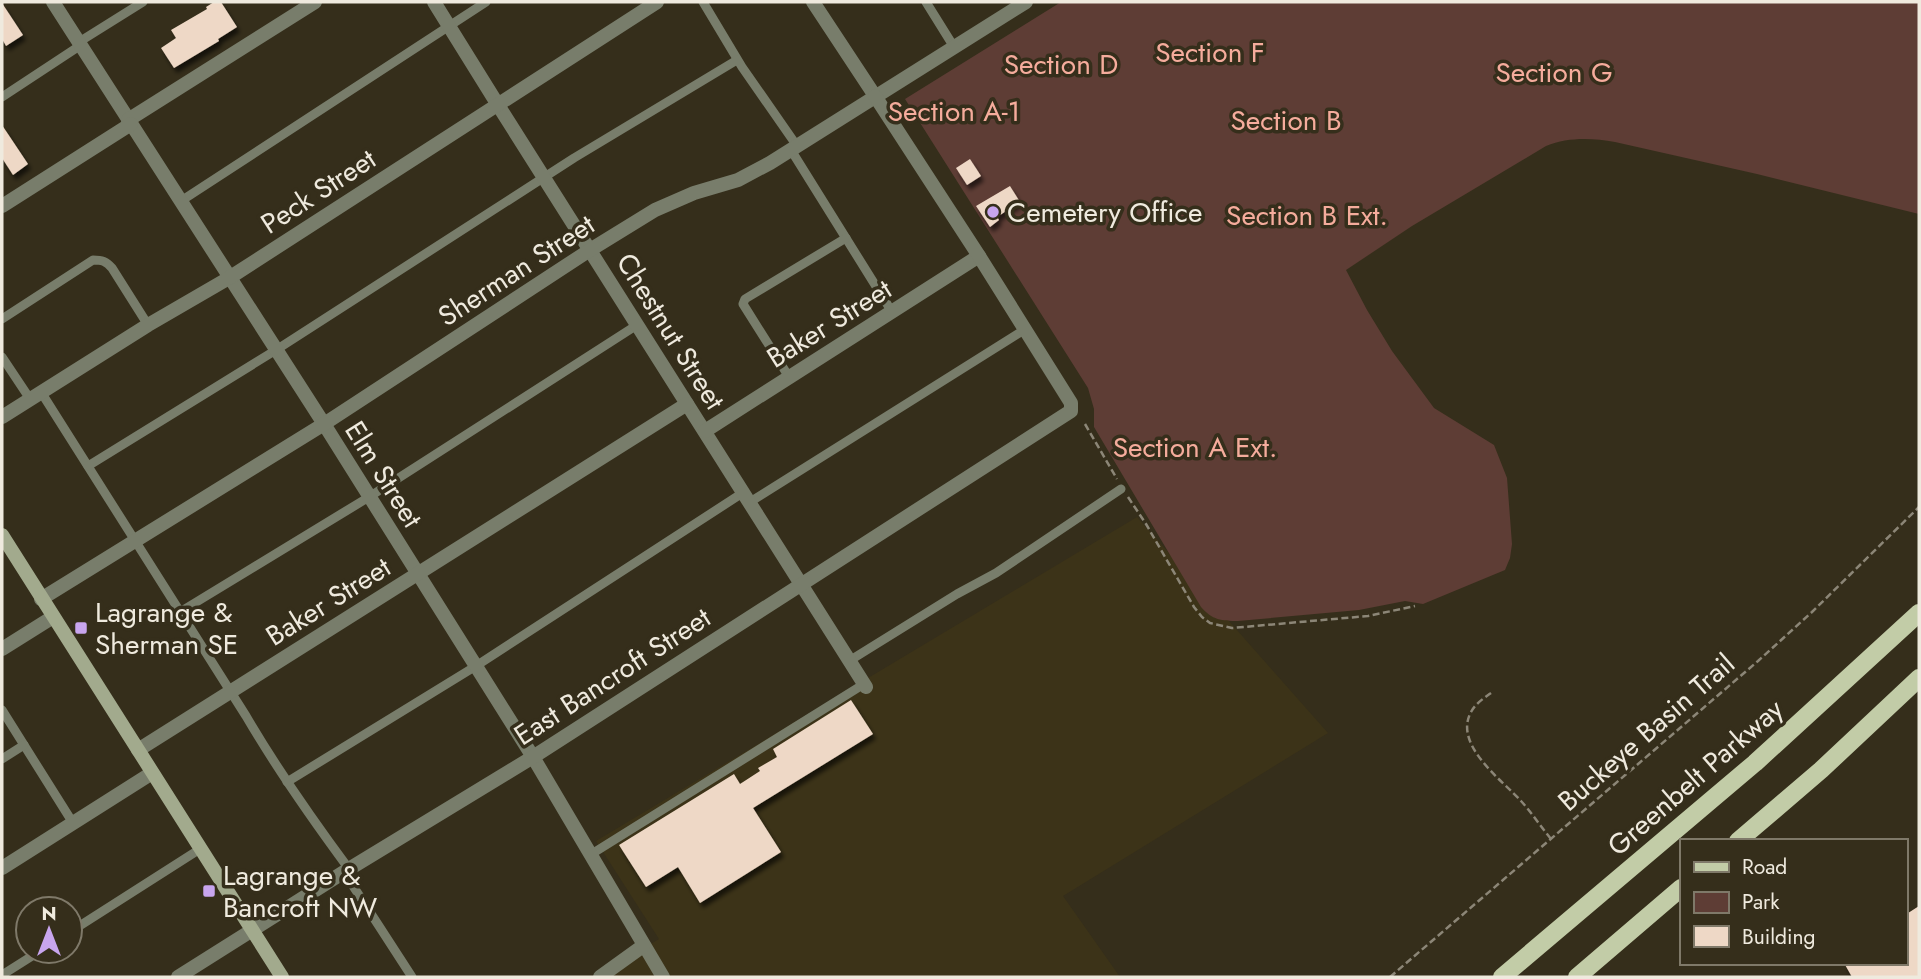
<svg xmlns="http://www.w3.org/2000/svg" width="1921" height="979" viewBox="0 0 1921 979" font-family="Jost,sans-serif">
<defs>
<filter id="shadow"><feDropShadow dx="3" dy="5" stdDeviation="2" flood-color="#0009"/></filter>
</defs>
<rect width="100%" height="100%" fill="#352e1b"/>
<path fill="#3c3318" d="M1137,517L1328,733L1063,896L1120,977H597L659,939L596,841Z"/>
<path fill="#5e3d35" d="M1061,2H1919V214L1757,174L1615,142C1592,138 1568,137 1546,146L1412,226L1346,270L1367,310L1392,351L1434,408L1494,445L1507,478L1512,544L1510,558L1505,570L1423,604L1405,601L1359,610L1238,621C1222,621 1212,620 1201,607L1094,427V409L1088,388L905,99Z"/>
<g fill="#eed8c6" filter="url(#shadow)">
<path d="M214,2H221L237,27L218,39L219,41L174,68L161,48L176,38L171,30L207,9L206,7Z"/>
<path d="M2,3L23,35L6,46L2,39Z"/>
<path d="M2,125L28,164L13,175L2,158Z"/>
<path d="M970,159L981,176L967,185L956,168Z"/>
<path d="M1010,186L1020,202L997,217L999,220L990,227L976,206Z"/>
<path d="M851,700L873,734L753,808L781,852L700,903L678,867L646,887L619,845L734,774L740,784L760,771L758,768L777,757L773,749Z"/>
<path d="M1919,906V977H1852L1844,963H1905V915Z"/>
</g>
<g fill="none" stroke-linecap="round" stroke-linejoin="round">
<g stroke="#8c8677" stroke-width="2.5" stroke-dasharray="7 3.5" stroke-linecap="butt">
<path d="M1085,424L1117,479"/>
<path d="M1128,497L1146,524L1194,607L1202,617L1210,623L1232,628L1368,616L1415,606"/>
<path d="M1491,693C1484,698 1475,704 1471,712C1453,745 1502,780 1521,801C1532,813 1541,827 1551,839"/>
<path d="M1390,977L1758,661L1812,612L1919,507"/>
</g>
<g stroke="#787d6b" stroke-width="9">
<path d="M703,2L742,67L797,146"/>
<path d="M926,2L954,47"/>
<path d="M79,42L143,2"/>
<path d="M2,97L81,45"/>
<path d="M791,150L892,312"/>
<path d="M181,201L486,2"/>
<path d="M2,319L93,260C102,260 106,261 112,268L148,325"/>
<path d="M2,357L30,399"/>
<path d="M789,377L743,304L745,299L846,238"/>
<path d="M41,392L246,716C277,769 312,819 349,869"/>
<path d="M88,466L276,350L574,158L737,60"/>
<path d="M750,502L1024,330"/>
<path d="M180,612L369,497L637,325"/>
<path d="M849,661L957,594L996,573L1121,489"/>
<path d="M2,710L73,823"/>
<path d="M2,759L24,745"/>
<path d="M287,782L476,666L744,492"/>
<path d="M590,855L864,684"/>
<path d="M344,872L412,977"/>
<path d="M70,932L200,849"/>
<path d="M2,975L40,951"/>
</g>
<g stroke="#787d6b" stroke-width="14">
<path d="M53,2L324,424L533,757L663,977"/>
<path d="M434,2L498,105L866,687"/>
<path d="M813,2L875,96"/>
<path d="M128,120L315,2"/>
<path d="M2,206L131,124"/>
<path d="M2,417L148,325L229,278L657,2"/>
<path d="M705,431L979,256"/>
<path d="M138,750L687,404"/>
<path d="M2,868L152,773"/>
<path d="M600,977L643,946"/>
</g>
<g stroke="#787d6b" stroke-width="14">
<path d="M41,599L324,424L590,250L655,210L694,193L738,180L770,163L1026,2"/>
<path d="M2,649L53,617"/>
<path d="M178,977L344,872L533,757L1071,411V403L979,256L875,96"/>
</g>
<path stroke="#a2aa8d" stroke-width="14" d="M2,535L282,977"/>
<g stroke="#c2cca7" stroke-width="18">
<path d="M1738,841L1821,770L1919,678"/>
<path d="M1502,977L1755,763L1919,613"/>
<path d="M1577,977L1681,888"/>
</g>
</g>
<g fill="#c8a5ee" stroke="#352e1b" stroke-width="2.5">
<circle cx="993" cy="212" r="7"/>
<rect x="74" y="621" width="14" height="14" rx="3.5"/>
<rect x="202" y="884" width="14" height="14" rx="3.5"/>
</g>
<g text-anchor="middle" stroke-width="7" stroke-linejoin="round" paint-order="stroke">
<g font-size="28" fill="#f5ac9c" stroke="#352e1b">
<text x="1210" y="62">Section F</text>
<text x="1061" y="74">Section D</text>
<text x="1554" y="82">Section G</text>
<text x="954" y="121">Section A-1</text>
<text x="1286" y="130">Section B</text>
<text x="1307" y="225">Section B Ext.</text>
<text x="1195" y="457">Section A Ext.</text>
</g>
<g font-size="28" fill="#efeade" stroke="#352e1b">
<text transform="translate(318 191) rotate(-33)" y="10">Peck Street</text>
<text transform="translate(516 270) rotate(-33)" y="10">Sherman Street</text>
<text transform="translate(829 323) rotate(-32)" y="10">Baker Street</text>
<text transform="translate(671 331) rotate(58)" y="10">Chestnut Street</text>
<text transform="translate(384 474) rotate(58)" y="10">Elm Street</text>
<text transform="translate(328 601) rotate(-32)" y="10">Baker Street</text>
<text transform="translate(612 676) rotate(-33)" y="10">East Bancroft Street</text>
<text transform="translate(1646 732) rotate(-41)" y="10">Buckeye Basin Trail</text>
<text transform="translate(1695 777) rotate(-41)" y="10">Greenbelt Parkway</text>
</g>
<g font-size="28" fill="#efeade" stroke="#352e1b" text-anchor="start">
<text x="1007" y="222">Cemetery Office</text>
<text x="95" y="622">Lagrange &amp;<tspan x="95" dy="32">Sherman SE</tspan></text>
<text x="223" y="885">Lagrange &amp;<tspan x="223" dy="32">Bancroft NW</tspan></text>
</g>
</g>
<rect width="1921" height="979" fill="none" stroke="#efeade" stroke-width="7"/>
<rect x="1680" y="839" width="228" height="126" fill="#352e1b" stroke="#7f7969" stroke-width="2"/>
<rect x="1694" y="862" width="35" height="10" fill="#c2cca7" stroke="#7f7969" stroke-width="2"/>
<text x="1742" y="874" font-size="21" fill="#efeade">Road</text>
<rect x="1694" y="892" width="35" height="21" fill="#5e3d35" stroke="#7f7969" stroke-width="2"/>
<text x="1742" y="909" font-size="21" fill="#efeade">Park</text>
<rect x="1694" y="926" width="35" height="21" fill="#eed8c6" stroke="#7f7969" stroke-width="2"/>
<text x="1742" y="944" font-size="21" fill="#efeade">Building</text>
<g transform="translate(49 930)"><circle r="33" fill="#352e1b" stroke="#7f7969" stroke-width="2"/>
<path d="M0-5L12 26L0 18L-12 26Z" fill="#c8a5ee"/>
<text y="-10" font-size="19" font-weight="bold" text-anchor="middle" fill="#efeade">N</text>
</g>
</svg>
